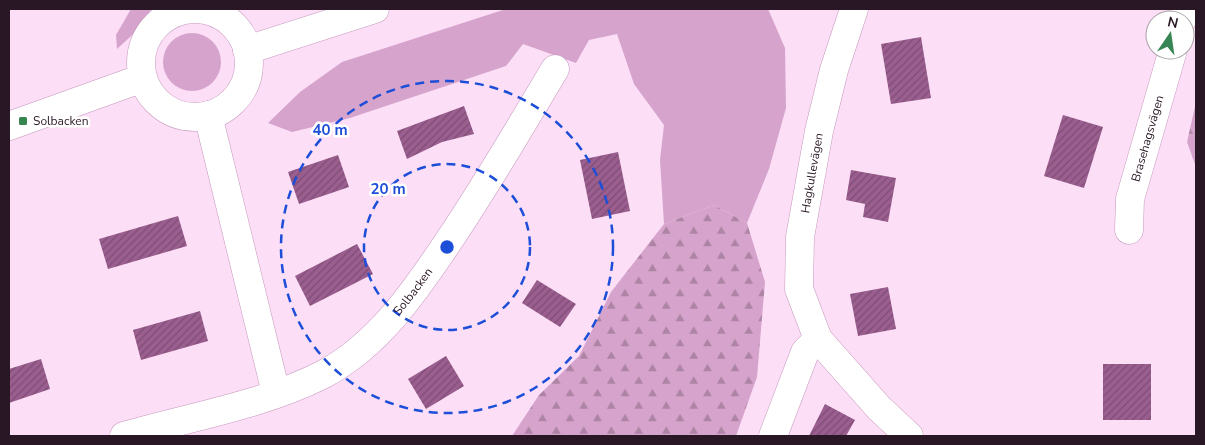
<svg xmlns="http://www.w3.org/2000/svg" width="1205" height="445" viewBox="0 0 1205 445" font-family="'Nunito Sans',sans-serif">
<defs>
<pattern id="forest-firs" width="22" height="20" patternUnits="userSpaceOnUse" patternTransform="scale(1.25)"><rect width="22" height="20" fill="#d6a3cc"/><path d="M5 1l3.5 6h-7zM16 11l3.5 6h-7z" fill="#ae84a5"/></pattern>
<pattern id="building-hatch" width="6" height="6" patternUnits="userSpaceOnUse" patternTransform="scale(1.25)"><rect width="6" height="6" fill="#9a5e8f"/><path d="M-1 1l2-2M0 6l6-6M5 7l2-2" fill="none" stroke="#7e4d75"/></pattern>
</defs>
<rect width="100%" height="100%" fill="#fcdef6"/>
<g fill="#d6a3cc">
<path d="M131,9H151L143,25L117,49L116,35Z"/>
<path d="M506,9H768L785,48L786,108L769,169L747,223L714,205L664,224L660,160L664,125L634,84L617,34L589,40L576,63L523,44L506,66L350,118L292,132L268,123L300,92L342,62Z"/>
<circle cx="192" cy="62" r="29"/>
</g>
<g fill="url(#forest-firs)">
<path d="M1196,102V167L1187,142Z"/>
<path d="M714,205L747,223L765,282L757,377L736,436H512L539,395L579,356L611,292L664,224Z"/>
</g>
<g fill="url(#building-hatch)">
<path d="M921,37L931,98L891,104L881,44Z"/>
<path d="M464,106L474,134L442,142L407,159L397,131Z"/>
<path d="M1063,115L1103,127L1084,188L1044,176Z"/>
<path d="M618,152L630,211L592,219L580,160Z"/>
<path d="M338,155L349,187L299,204L288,172Z"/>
<path d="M851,170L896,178L888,222L863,217L865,204L846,200Z"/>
<path d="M178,216L187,246L108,269L99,239Z"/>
<path d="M357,244L373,274L310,306L295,276Z"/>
<path d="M537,280L576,304L560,327L522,303Z"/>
<path d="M888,287L896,329L858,336L850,294Z"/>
<path d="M200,311L208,341L141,360L133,330Z"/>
<path d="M446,356L464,386L426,409L408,379Z"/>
<path d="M41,359L50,389L9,403V369Z"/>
<rect x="1103" y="364" width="48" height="56"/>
<path d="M825,404L855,420L846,436H809Z"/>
</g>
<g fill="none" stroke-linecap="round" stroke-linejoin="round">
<defs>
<g id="minor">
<path d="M854,9L834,70L819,131L800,237L799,289L818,339L879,408L909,436"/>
<circle cx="195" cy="63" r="54"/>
<path d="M1182,20L1187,9"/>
<path d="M247,50L375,9"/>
<path d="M208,115L276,393"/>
<path d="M9,126L143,78"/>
<path id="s1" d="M1129,230L1130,199L1173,50"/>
<path id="s2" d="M124,436C189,417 260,406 322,375C378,346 416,290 450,239C487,184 521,126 555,69"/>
<path d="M773,436L805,352L818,339"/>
</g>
</defs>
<use href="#minor" stroke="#c697bd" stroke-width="29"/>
<use href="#minor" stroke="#fff" stroke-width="28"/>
</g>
<g fill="none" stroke="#1d4ed8" stroke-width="2.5" stroke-dasharray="9 6">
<circle cx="447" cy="247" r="83"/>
<circle cx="447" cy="247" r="166"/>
</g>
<rect fill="#388554" stroke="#fff" stroke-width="2" x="18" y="116" width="10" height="10" rx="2.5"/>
<g text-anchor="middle" stroke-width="5" stroke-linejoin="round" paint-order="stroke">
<g font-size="12" fill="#291725" stroke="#fff" text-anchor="start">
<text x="33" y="125">Solbacken</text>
</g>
<g font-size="12" fill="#291725" stroke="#fff">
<text dy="4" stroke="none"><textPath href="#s1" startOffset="94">Brasehagsvägen</textPath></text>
<text transform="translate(812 173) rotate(-80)" y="4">Hagkullevägen</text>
<text dy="4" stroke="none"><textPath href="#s2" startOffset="332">Solbacken</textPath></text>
</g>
</g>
<circle cx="447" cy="247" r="8" fill="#1d4ed8" stroke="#fff" stroke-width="2.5"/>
<g font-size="15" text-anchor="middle" font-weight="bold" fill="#1d4ed8" stroke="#fff" stroke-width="5" stroke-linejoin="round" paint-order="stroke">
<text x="330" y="135">40 m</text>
<text x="388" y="194">20 m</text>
</g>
<rect width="1205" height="445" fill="none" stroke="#291725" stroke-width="20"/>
<g transform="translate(1170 35) rotate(13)"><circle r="24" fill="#ffffff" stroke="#a9a2a8"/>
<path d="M0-4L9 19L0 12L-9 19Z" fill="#388554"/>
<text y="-8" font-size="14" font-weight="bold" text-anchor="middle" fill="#291725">N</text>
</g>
</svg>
